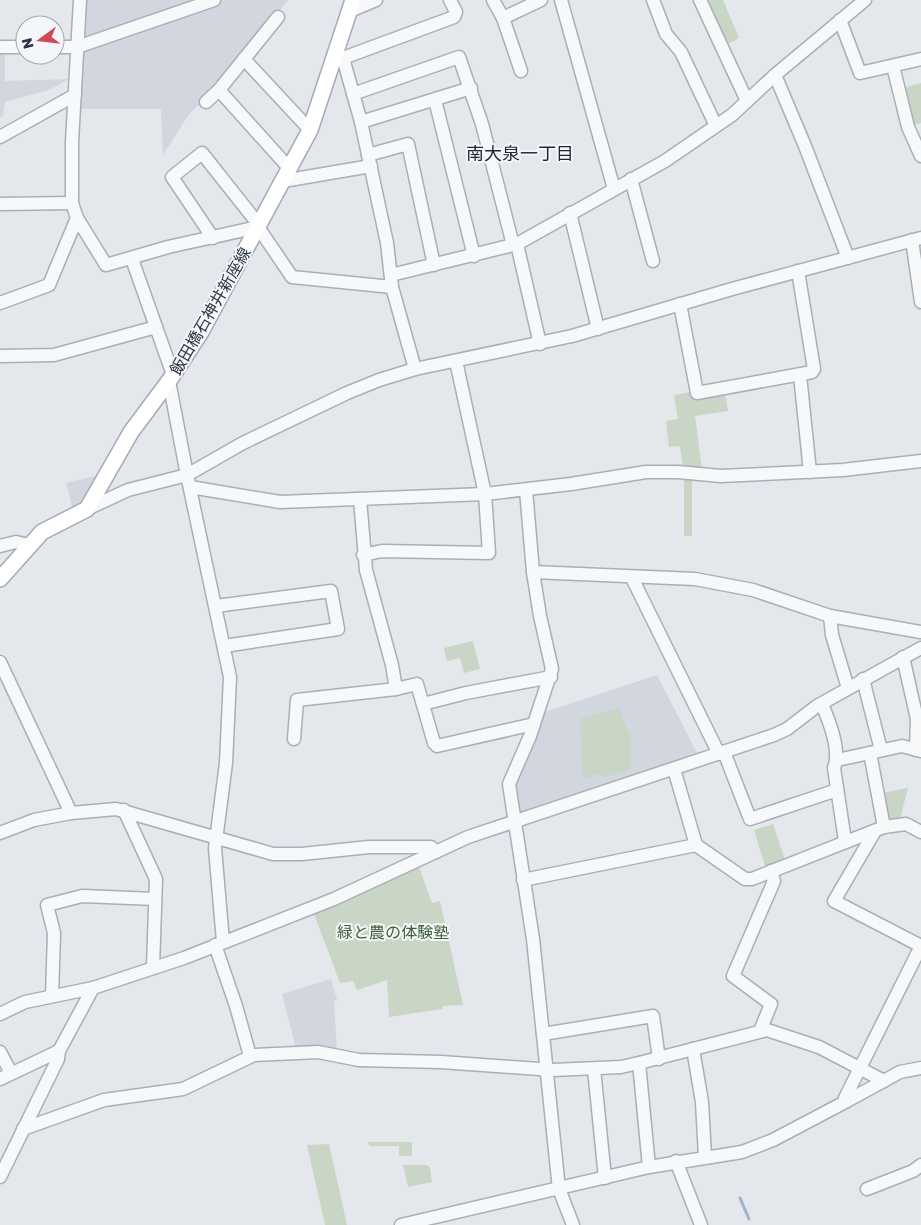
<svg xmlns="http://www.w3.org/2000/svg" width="921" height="1225" viewBox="0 0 921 1225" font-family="'Golos Text','Noto Sans JP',sans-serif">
<rect width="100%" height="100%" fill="#e4e7ec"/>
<g fill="#d2d6de">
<path d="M83,0H208L80,44Z"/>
<path d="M221,0H288L221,84L189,114L163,155L161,109H78L82,47Z"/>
<path d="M0,53H5V81L69,79L49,90L5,102L3,116L0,118Z"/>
<path d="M96,476L97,483L86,503L77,508L72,507L66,483Z"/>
<path d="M657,675L698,755L523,814L519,812L515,785L545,712Z"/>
<path d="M331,979L337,1000L334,1001L337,1050L296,1048L282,994Z"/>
</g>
<g fill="#c9d6c5">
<path d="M705,0H723L739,38L726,45Z"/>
<path d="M921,83V123L912,125L904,88Z"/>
<path d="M691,392L693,399L725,393L728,411L695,416L702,470L683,468L680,446L669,447L666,421L678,419L674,395Z"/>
<path d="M684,477L692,478V536H684Z"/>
<path d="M473,641L480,669L464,673L460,658L447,661L444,648Z"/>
<path d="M618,708L631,737V769L605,777L598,774L583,779L580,719Z"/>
<path d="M908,788L900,819L887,821L882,793Z"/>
<path d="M773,824L785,860L765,866L754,830Z"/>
<path d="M419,867L432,903L440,901L463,1005L443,1006L442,1009L389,1017L387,980L357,990L353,981L340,983L314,914Z"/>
<path d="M368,1142H412V1156H399V1146H369Z"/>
<path d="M329,1144L347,1225H325L307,1145Z"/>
<path d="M403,1165H427L430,1168L432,1182L408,1187Z"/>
</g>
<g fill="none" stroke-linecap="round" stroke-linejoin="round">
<path stroke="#9fb4cc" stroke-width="3" d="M740,1198L749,1219"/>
<defs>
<g id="minor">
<path d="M80,0L72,142V203L77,218L106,265L168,247L258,227L292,277L392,287"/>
<path d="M493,0L503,18"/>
<path d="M561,0L614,189"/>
<path d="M653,0L666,34L681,52L716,126"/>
<path d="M700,0L747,101"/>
<path d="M350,11L376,0"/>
<path d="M840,20L860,73L921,59"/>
<path d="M0,47H25"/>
<path d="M55,47H77L214,0"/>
<path d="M336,53L343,58L361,122L379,206L387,243L392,287L415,369"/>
<path d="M343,58L454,17L456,12L450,0"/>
<path d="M244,59L310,130"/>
<path d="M893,66L908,127L921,156"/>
<path d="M521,71L503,18L541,0"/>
<path d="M775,75L805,146L848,258"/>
<path d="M219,90L290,169"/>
<path d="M353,94L459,57L482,124L513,245"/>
<path d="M435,100L474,256"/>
<path d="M206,102L219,90L278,17"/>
<path d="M361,122L471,88"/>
<path d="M0,137L75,95"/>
<path d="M368,155L408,144L434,265"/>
<path d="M631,179L653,261"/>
<path d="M283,181L371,166"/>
<path d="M0,204L72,203"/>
<path d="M570,213L598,329"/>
<path d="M213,238L172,177L202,153L259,225"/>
<path d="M912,240L921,302"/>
<path d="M517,244L540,344"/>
<path d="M132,259L173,375"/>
<path d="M391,275L517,244L665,161L732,115L775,75L865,0"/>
<path d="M0,303L49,285L77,218"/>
<path d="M680,304L697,393L812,372L814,369L798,271"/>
<path d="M0,356L54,355L156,327"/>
<path d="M800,375L810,472"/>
<path d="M169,381L187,475L230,677L226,763L215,848L223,942"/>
<path d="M190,487L280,502L485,494L571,484L646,472H678L721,476L783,473L843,470L921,461"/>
<path d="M526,490L533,572L540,616L552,669L530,736L509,784L533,939L559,1189L573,1225"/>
<path d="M360,499L366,570L392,665L396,689"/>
<path d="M87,509L128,490L187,475L243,443L347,393L379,380L415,369L572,336L732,289L921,238"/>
<path d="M0,546L16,542L29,545"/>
<path d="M363,555L382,551L489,553L485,494L456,361"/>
<path d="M533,572L695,579L753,590L830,616L921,632"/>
<path d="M632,578L719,754"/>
<path d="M216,606L331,591L338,629L224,646"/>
<path d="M830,616L832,635L848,688"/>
<path d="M903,657L917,719L916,750"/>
<path d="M0,662L71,813"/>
<path d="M863,679L881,750"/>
<path d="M423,704L466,693L551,677"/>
<path d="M822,704C829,721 841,750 834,768L845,841"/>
<path d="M294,739L297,700L396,689L417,684L434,743L437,746L534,724"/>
<path d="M724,752L750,819L837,790"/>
<path d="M870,753L884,827"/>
<path d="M837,760L902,746L921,751"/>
<path d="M124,810L156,879L153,967"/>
<path d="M875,831L834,901L921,946"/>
<path d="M0,833L34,820L71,813L116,809L273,854H302L369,847H431L436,852"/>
<path d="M696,845L745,879H752L884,827L906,824L921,832"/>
<path d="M523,880L696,845L674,769"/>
<path d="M215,945L236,1006L250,1056"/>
<path d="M52,996L54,933L47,905L82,896L155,899"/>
<path d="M0,1014L25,1002L93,988L184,958L334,899L468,837L774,735L787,729L817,706L921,648"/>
<path d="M760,1031L771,1004L733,976L774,881L771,871"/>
<path d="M543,1034L653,1016L659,1059"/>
<path d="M693,1049L702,1102L705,1157"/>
<path d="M0,1052L11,1073"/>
<path d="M639,1063L649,1167"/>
<path d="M594,1069L605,1178"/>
<path d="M0,1079L59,1051"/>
<path d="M847,1101L900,1072L921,1068"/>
<path d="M23,1129L104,1100L183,1089L254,1055L318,1052L359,1060L441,1062L553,1070L621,1067L639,1063L767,1030L819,1047L884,1081"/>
<path d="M676,1161L701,1225"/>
<path d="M0,1177L58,1059L59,1051L93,988"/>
<path d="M867,1189L913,1171L921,1165"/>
<path d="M401,1225L649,1167L742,1152L773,1140L847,1101L845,1098L921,946"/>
</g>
<path id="major" d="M0,579L42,532L87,509L131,432L169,381L201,332L310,130L353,0"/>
</defs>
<use href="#minor" stroke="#a9aeb7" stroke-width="15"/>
<use href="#major" stroke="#a3abb8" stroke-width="18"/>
<use href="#minor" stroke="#f7f8fa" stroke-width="12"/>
<use href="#major" stroke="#fff" stroke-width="15"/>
</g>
<g text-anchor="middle" stroke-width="4" stroke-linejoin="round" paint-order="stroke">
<g font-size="16" fill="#2b3445" stroke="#f4f6f9">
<text transform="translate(210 311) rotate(-60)" y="6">飯田橋石神井新座線</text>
</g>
<g font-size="16" fill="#3f6138" stroke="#f4f6f9">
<text x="393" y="938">緑と農の体験塾</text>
</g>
<g font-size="18" fill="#1d2536" stroke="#f4f6f9">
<text x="520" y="160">南大泉一丁目</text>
</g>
</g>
<g transform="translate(40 40) rotate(255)"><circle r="24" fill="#f4f6f9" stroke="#a4a8b1"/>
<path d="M0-4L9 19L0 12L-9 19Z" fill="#d1495b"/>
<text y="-8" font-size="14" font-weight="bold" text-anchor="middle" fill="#2b3445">N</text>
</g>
</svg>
